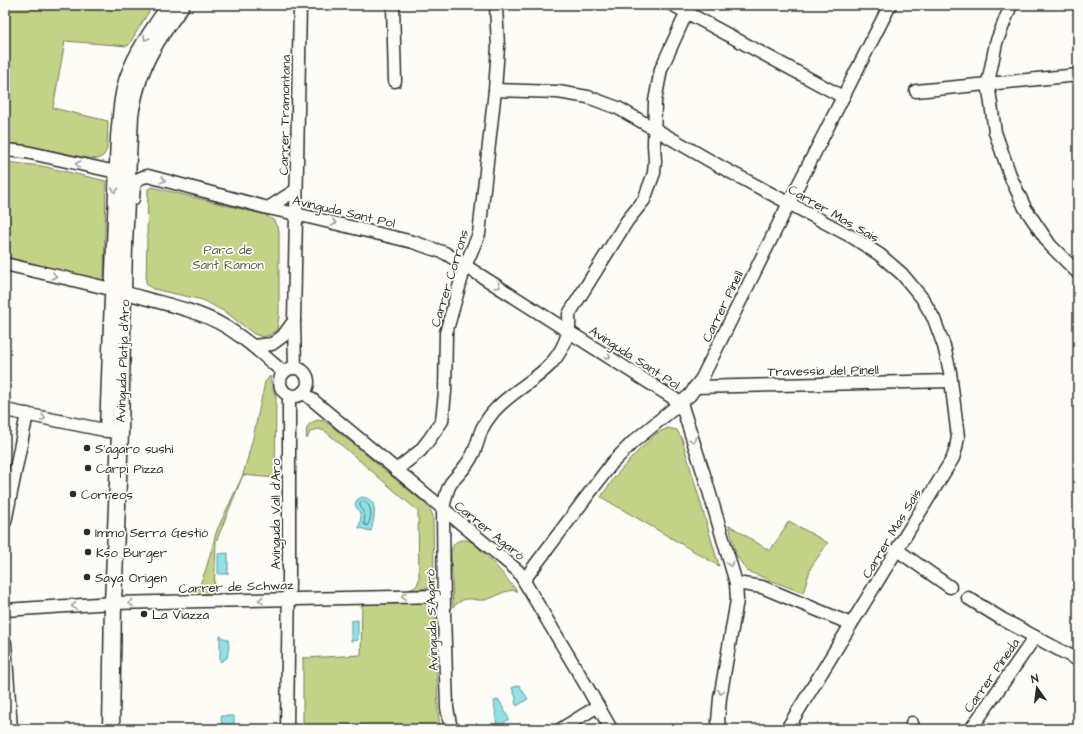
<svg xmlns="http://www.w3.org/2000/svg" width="1083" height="734" viewBox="0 0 1083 734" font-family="'Architects Daughter',sans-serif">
<rect width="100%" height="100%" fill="#fdfcf7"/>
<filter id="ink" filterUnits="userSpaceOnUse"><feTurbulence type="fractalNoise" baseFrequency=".025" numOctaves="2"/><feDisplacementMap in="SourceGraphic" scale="8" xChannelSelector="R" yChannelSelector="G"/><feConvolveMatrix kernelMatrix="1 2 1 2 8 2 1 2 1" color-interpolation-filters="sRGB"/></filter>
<g filter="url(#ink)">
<g fill="#c2d287" stroke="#767e59">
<path d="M5,5H153L128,46L65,41L53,108L108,121L107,149L104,155L98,159L82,157L25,145L5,143Z"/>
<path d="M5,162L42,166L106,181L104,280L5,257Z"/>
<path d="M152,187L266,215L274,221L279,231V317L277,329L270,335L262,337L254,334L227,313L203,300L153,289L146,284L148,189Z"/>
<path d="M270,376L272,387L276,396L275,478L243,475L216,542L214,594L196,595L206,569L217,530L243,475L253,438L265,382Z"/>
<path d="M318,420L324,421L330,425L429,507L433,516L434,581C431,591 418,589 408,590L416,587L419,580L418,511L325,431L318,429L310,432L307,439C305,428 307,423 318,420Z"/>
<path d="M668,428L677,430L682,439L719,566L601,497L617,474L639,450L657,433Z"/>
<path d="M789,521L828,543L811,567L803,593L747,571L736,555L729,525L770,551Z"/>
<path d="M461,540H467L474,543L497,567L517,591C505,588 496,598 485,600C478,601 472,598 466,599C461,600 457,604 453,607L451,551C453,544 455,542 461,540Z"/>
<path d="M426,601L432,605L435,611L438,710L440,729H303V657L304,658L361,655L362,603Z"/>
</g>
<g fill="#8fe1e5" stroke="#67989b">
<path d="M362,497C380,499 374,519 371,531L359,528C359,524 362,518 360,514C359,510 356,508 355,504L357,500Z"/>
<path d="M228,553V574H218V554Z"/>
<path d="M358,620V640L351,641V621Z"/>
<path d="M220,636L228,640L229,646L227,658L220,662Z"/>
<path d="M519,685L528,699L517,706L515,703L516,698L512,688Z"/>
<path d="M499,700L509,719L497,728L494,701Z"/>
<path d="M221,716H234V729H222Z"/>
</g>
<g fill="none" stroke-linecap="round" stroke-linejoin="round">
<path stroke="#537475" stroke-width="1" d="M363,501C373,504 372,519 367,526L364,524C366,513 363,514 360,505V503Z"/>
<defs>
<g id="street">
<path d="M393,5L395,81"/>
<path d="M673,5L843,97"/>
<path d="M1011,5L996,43L988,83L995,132L1011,178L1025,208L1050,245L1078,273"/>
<path d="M495,90L558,92L588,97L618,108L721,167L854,238L880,255L902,274L922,298L934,319L944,346L950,372L958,437L956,448L953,458L787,729"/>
<path d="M916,91L1078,75"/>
<path d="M5,150L26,152L116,172"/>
<path d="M133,199C134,186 133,178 148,176L268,208L296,214L413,242L445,253L681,403L706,481L736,583L737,600L720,698L718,721L720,729"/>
<path d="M268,208L296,190"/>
<path d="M5,264C51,275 98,285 144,298C170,305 197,311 221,324C244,337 263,355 283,372"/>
<path d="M253,346L272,344L283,336L294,321"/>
<circle cx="294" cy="382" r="14"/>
<path d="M295,368L294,321L300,5"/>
<path d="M695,387L951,381"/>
<path d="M303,392L518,571L587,687L611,729"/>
<path d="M5,410L114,432"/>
<path d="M106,431L117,137C119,117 120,93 127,75C136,50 153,27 168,5"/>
<path d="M396,470L420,451L428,441L442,421L445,392L446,333L465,266L479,234L495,90L498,47L496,5"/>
<path d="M5,522L27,414"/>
<path d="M897,550L950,587"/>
<path d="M524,580L612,463L633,442L690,395L702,378L789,203L890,5"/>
<path d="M736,583L762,587L851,624"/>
<path d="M968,598L1002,619L1078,660"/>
<path d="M5,610L113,603L443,596"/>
<path d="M5,643L11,729"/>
<path d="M912,723L913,729"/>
<path d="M287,729L289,577V395"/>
<path d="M451,729L447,708L444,614L443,509C445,500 446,491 451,483C459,473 467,467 473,454C476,448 478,441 480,434C483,425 488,418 494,411C520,382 556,375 568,333C570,327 569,320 569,314L627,221L644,200L654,173L655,161L654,145L655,101L661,69L690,5"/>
<path d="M561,729L598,706"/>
<path d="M971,729L1035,637"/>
</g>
<path id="secondary" d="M111,729L113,603L120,433L124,245L130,115C134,91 141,67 153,47C161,32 172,19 181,5"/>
</defs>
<use href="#street" stroke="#2b2b2b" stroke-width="15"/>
<use href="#secondary" stroke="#2b2b2b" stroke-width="19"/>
<use href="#street" stroke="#fdfcf7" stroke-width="12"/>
<use href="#secondary" stroke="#fdfcf7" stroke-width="16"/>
</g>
<defs><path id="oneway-chevron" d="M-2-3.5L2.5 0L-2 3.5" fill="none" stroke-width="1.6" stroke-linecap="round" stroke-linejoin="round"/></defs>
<g stroke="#9e9e9b">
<use href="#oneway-chevron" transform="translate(146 38) rotate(121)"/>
<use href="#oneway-chevron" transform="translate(78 164) rotate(-167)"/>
<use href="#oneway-chevron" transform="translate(163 180) rotate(15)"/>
<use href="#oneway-chevron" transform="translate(115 190) rotate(92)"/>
<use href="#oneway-chevron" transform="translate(334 223) rotate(13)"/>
<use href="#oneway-chevron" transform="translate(54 276) rotate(13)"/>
<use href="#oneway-chevron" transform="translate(498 286) rotate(32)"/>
<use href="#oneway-chevron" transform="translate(608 356) rotate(33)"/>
<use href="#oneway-chevron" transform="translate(43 418) rotate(12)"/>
<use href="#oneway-chevron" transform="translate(693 440) rotate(72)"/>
<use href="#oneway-chevron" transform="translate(730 564) rotate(74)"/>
<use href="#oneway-chevron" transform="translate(404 596) rotate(179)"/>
<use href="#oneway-chevron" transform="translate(261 600) rotate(179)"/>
<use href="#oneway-chevron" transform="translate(131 603) rotate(179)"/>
<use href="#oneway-chevron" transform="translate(74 606) rotate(177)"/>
<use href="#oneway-chevron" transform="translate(721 692) rotate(100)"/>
</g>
</g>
<g fill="#2b2b2b" stroke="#fdfcf7" stroke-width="1.5">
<circle cx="87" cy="448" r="4"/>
<circle cx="88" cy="468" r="4"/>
<circle cx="73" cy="494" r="4"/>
<circle cx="87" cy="532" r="4"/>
<circle cx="88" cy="552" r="4"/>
<circle cx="87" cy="577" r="4"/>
<circle cx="144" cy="614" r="4"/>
</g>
<g text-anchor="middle" stroke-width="3.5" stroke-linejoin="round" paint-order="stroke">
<g font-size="13" fill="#2b2b2b" stroke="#fdfcf7">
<text transform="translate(284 115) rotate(-89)" y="5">Carrer Tramontana</text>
<text transform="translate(344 211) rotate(13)" y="5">Avinguda Sant Pol</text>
<text transform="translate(834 213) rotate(30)" y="5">Carrer Mas Sais</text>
<text transform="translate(449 278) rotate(-73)" y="5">Carrer Corrons</text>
<text transform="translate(722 306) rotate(-64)" y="5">Carrer Pinell</text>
<text transform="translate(635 357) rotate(33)" y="5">Avinguda Sant Pol</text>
<text transform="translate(122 361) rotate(-88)" y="5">Avinguda Platja d'Aro</text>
<text transform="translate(823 370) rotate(-1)" y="5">Travessia del Pinell</text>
<text transform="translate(275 514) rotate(-90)" y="5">Avinguda Vall d'Aro</text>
<text transform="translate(490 530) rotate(39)" y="5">Carrer Agaró</text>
<text transform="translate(891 533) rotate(-59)" y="5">Carrer Mas Sais</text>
<text transform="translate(236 586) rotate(-2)" y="5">Carrer de Schwaz</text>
<text transform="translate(431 620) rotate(-92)" y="5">Avinguda S'Agaró</text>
<text transform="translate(991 675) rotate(-55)" y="5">Carrer Pineda</text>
</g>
<g font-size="13" fill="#585d47" stroke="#fdfcf7">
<text x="228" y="254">Parc de<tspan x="228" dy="15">Sant Ramon</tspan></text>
</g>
<g font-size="13" fill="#2b2b2b" stroke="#fdfcf7" text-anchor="start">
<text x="95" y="453">S’agaro sushi</text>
<text x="96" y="473">Carpi Pizza</text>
<text x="81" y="499">Correos</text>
<text x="95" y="537">Immo Serra Gestió</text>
<text x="96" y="557">Kso Burger</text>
<text x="95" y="582">Saya Origen</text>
<text x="152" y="619">La Viazza</text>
</g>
</g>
<rect width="1083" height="734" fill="none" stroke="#fdfcf7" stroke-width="20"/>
<rect x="10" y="10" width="1063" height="714" fill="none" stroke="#2b2b2b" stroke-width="1.5" filter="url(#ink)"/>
<g transform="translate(1037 688) rotate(346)" stroke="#fdfcf7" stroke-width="3" paint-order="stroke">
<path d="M0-3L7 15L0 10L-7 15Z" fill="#2b2b2b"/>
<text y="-6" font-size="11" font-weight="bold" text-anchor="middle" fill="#2b2b2b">N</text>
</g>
</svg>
